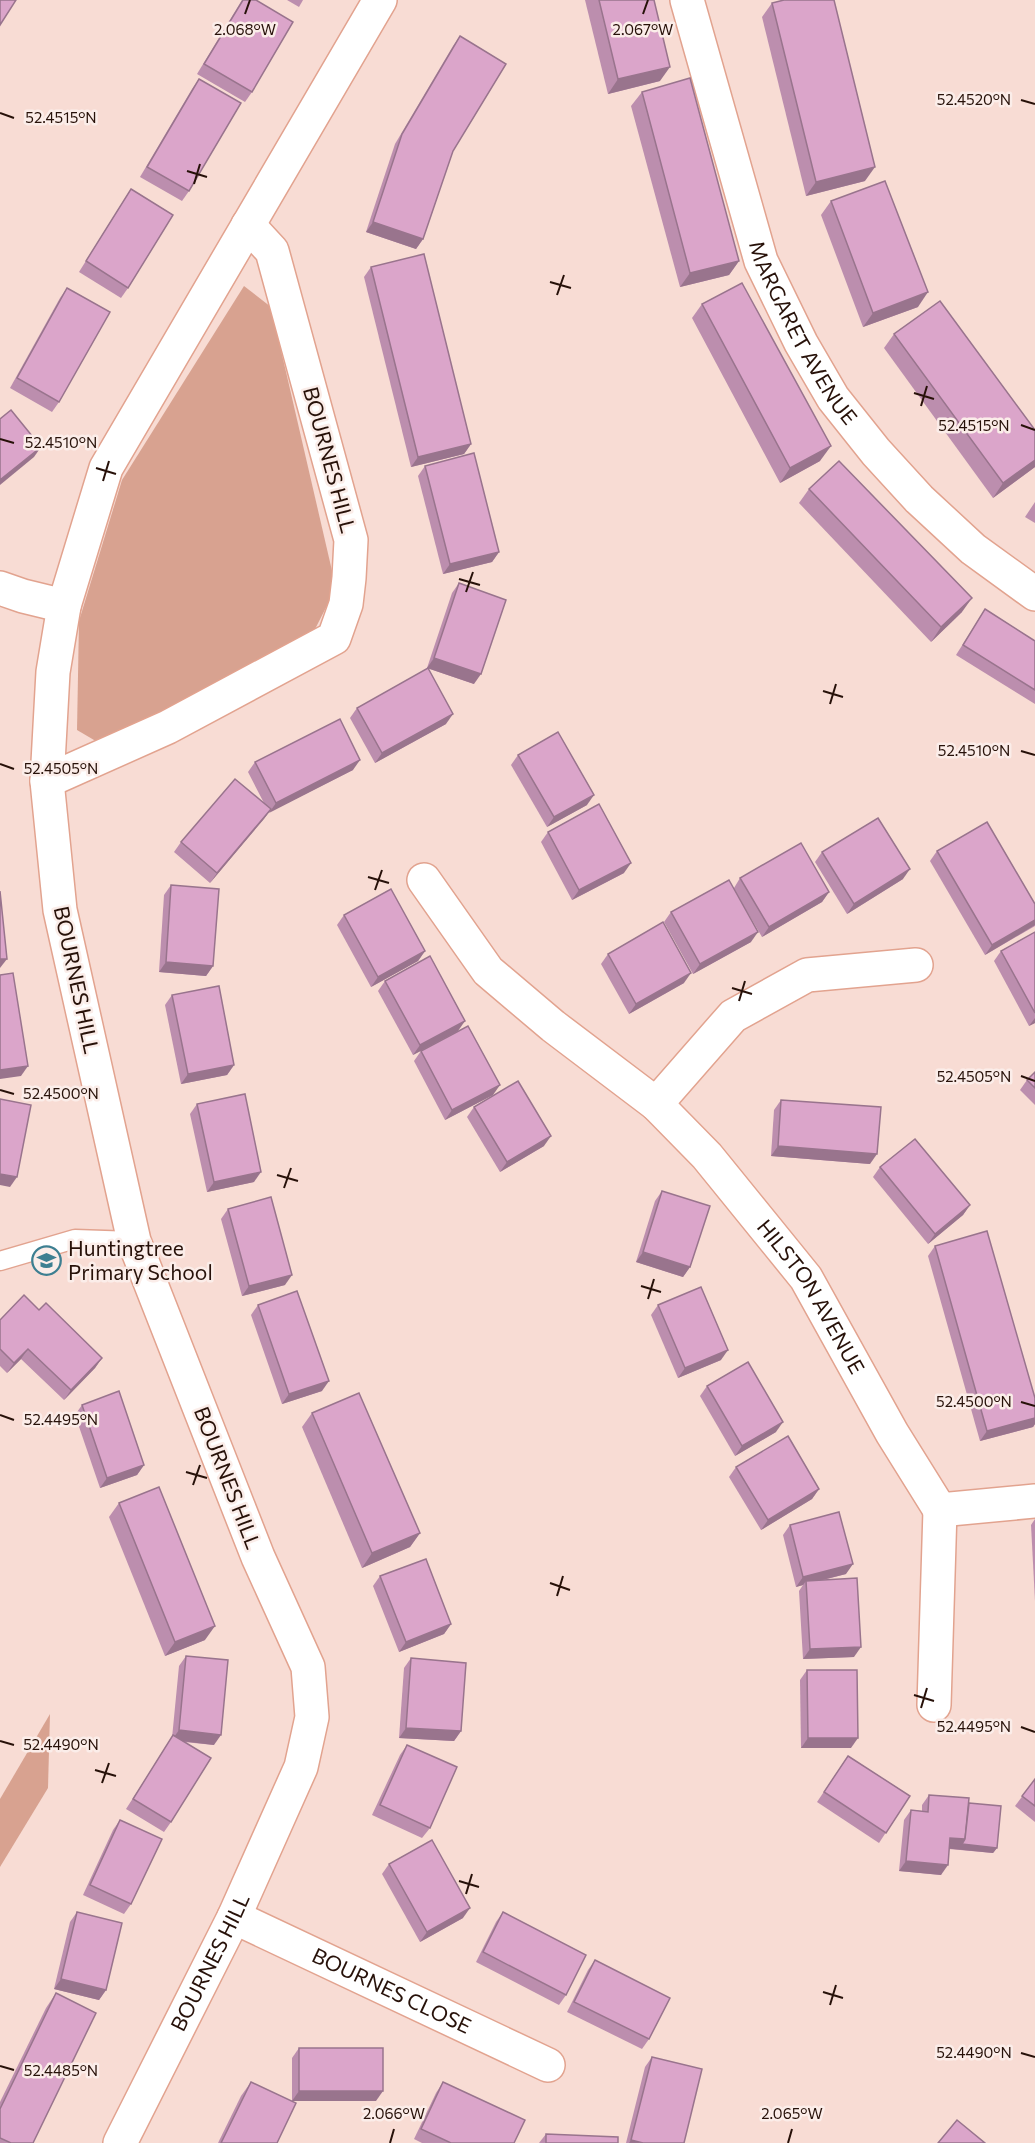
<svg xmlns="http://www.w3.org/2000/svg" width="1035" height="2143" viewBox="0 0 1035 2143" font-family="Commissioner,sans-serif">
<rect width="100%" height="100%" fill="#f8dcd4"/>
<g fill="#d8a290">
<path d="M244,286L271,307L336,588L312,635L114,743L94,740L77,730L79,621L122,480Z"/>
<path d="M50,1714L48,1788L0,1867V1799Z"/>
</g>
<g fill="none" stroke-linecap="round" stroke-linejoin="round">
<defs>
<path id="service" d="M0,1261L75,1239L134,1241"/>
<g id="minor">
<path id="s1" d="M687,0L761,261L801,343L833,398L876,452L919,499L973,549L1035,594"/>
<path d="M0,588L23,596L64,606"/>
<path d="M47,781L168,727L334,638L346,604L349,578L351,540L272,251L248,225"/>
<path id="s2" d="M424,880L488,971L553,1026L656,1104L707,1156L806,1278L892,1433L940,1510L1035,1501"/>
<path d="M656,1104L733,1016L807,975L916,965"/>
<path d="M934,1705L940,1510"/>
<path id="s3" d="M234,1917L548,2065"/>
<path id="s4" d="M120,2143L234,1917L301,1767L312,1717L308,1667L258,1557L134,1241L60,910L47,781L53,672L64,606L106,468L380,0"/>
</g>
</defs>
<use href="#service" stroke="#e2a38f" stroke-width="21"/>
<use href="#minor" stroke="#e2a38f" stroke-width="36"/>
<use href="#service" stroke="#fff" stroke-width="18"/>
<use href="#minor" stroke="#fff" stroke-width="33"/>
</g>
<g fill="#bc8eae">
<path d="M242,0H256L252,92L245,102L197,74Z"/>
<path d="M287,0H303L299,7Z"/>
<path d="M585,0H654L660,81L608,94Z"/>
<path d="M772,3L865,181L806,196L762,17Z"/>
<path d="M460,36L453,151L423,239L416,249L366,232L395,144L453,46Z"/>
<path d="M199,79L189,191L182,201L140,177L192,89Z"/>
<path d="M642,92L739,261L729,275L680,287L631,106Z"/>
<path d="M131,189L128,288L121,298L79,272Z"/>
<path d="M831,201L918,307L863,327L821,215Z"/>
<path d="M371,267L471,444L464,454L411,467L364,277Z"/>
<path d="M67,288L59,402L52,412L10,388L60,298Z"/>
<path d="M702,304L820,461L780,483L692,318Z"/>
<path d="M894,334L1035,467L993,498L884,348Z"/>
<path d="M425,466L499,552L492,562L443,574L418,476Z"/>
<path d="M809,489L962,612L931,642L799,503Z"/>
<path d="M1035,502V523L1025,517Z"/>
<path d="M459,583L474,684L427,668L452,593Z"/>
<path d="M985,609L1035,641V704L956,655Z"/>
<path d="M357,708L446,724L375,763L350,718Z"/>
<path d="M518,755L587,805L547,827L511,765Z"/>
<path d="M255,762L353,770L269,812L210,883L174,852L181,842L264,803L248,772Z"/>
<path d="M548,832L624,873L572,900L541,842Z"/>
<path d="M937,851L1035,904V926L985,955L930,861Z"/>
<path d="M822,852L903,879L847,914L815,862Z"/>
<path d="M740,878L829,892L822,902L762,937L739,898L751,942L693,974L664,922L671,912L734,888Z"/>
<path d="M171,885L213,966L206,976L159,972L164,895Z"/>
<path d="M344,915L425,951L418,961L371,987L337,925Z"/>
<path d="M1035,932V1023L1029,1026L994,961L1001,951Z"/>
<path d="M608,954L684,983L629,1014L601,964Z"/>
<path d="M385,981L458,1031L413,1055L378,991Z"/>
<path d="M172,995L234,1065L227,1075L181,1084L165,1005Z"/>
<path d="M421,1051L493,1095L445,1120L414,1061Z"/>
<path d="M1035,1072V1105L1020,1090L1027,1080Z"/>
<path d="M781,1100L870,1164L771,1156L774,1110Z"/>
<path d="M197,1104L254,1182L207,1192L190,1114Z"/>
<path d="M474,1107L544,1146L500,1172L467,1117Z"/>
<path d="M880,1167L970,1205L963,1215L928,1244L873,1177Z"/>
<path d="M662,1191L690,1267L683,1277L636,1262L655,1201Z"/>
<path d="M228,1209L285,1285L242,1296L221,1219Z"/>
<path d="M935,1246L1035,1398V1424L1033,1427L980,1441L928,1256Z"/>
<path d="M258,1305L322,1391L282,1404L251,1315Z"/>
<path d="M658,1305L721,1360L678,1378L651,1315Z"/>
<path d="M39,1310L102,1358L95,1368L64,1400L21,1359L7,1373L0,1366V1320Z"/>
<path d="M707,1386L776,1432L735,1456L700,1396Z"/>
<path d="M82,1405L144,1465L137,1475L100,1488L75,1415Z"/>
<path d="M312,1413L420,1533L410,1547L362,1568L302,1427Z"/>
<path d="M736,1467L819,1489L812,1499L761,1530L729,1477Z"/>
<path d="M119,1503L205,1640L165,1656L109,1517Z"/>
<path d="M1035,1519V1601L1031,1525Z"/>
<path d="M790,1525L846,1574L823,1580L854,1657L803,1659L799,1591L803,1585L796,1587L783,1535Z"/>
<path d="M380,1576L451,1624L444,1634L399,1652L373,1586Z"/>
<path d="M186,1656L214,1745L184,1742L171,1822L164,1832L126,1809L172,1738L179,1666Z"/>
<path d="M411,1658L461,1731L454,1741L399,1738L404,1668Z"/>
<path d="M807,1670L851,1748H801L800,1680Z"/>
<path d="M407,1745L430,1828L422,1838L372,1815L400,1755Z"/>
<path d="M848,1756L910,1796L879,1843L817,1802Z"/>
<path d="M1035,1779V1822L1015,1806Z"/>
<path d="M929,1795L969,1803L997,1848L993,1853L949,1849L941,1875L899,1871L904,1820L911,1810L922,1811V1805Z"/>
<path d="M120,1820L131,1904L124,1914L83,1895L113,1830Z"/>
<path d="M389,1864L463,1918L420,1942L382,1874Z"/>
<path d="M77,1912L106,1990L99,2000L54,1989L70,1922Z"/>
<path d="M503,1912L566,1995L559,2005L476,1962L496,1922Z"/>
<path d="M595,1960L649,2039L642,2049L567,2012L588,1970Z"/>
<path d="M56,1993L33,2143H0V2102L46,2008Z"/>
<path d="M299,2048L376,2101H292V2058Z"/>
<path d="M652,2057L684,2143H626L645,2067Z"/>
<path d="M251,2082L277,2143H218L241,2096Z"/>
<path d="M443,2082L514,2143H422L414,2139L436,2093Z"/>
<path d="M546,2134L618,2143H539Z"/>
</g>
<g fill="#99748d">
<path d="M670,67L660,81L608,94L618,79Z"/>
<path d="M875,167L865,181L806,196L816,182Z"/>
<path d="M373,222L423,239L416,249L366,232Z"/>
<path d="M739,261L729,275L680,287L690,273Z"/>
<path d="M928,292L918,307L863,327L873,313Z"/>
<path d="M471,444L464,454L411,467L418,457Z"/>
<path d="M831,446L820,461L780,483L790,468Z"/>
<path d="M41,447L34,457L0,485V480Z"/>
<path d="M1035,460V467L993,498L1003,483Z"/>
<path d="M499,552L492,562L443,574L450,564Z"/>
<path d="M972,598L962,612L931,642L941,627Z"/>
<path d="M434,658L481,674L474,684L427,668Z"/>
<path d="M453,714L446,724L375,763L382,753Z"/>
<path d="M360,760L353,770L269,813L276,803Z"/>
<path d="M594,795L587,805L547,827L554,817Z"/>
<path d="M271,809L264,819L210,883L217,873Z"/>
<path d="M631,863L624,873L572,900L579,890Z"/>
<path d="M910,869L903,879L847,914L854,904Z"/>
<path d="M829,892L822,902L762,937L769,927Z"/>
<path d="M1035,920V925L985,955L992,945Z"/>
<path d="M758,932L751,942L693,974L700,964Z"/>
<path d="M425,951L418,961L371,987L378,977Z"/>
<path d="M0,959H7L0,968Z"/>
<path d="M166,962L213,966L206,976L159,972Z"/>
<path d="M691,973L684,983L629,1014L636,1004Z"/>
<path d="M1035,1018V1023L1029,1026Z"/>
<path d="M465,1021L458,1031L413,1055L420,1045Z"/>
<path d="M234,1065L227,1075L181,1084L188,1074Z"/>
<path d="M28,1066L21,1076L0,1079V1070Z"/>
<path d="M500,1085L493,1095L445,1120L452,1110Z"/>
<path d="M551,1136L544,1146L500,1172L507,1162Z"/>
<path d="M778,1146L877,1154L870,1164L771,1156Z"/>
<path d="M261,1172L254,1182L207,1192L214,1182Z"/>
<path d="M0,1174L17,1177L10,1187L0,1185Z"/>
<path d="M970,1205L963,1215L928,1244L935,1234Z"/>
<path d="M643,1252L690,1267L683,1277L636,1262Z"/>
<path d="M292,1275L285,1285L242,1296L249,1286Z"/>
<path d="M28,1349L21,1359L7,1373L14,1363Z"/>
<path d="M728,1350L721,1360L678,1378L685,1368Z"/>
<path d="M102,1358L95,1368L64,1400L71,1390Z"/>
<path d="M329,1381L322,1391L282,1404L289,1394Z"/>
<path d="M1035,1418V1424L1033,1427L980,1441L987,1431Z"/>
<path d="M783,1422L776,1432L735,1456L742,1446Z"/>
<path d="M144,1465L137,1475L100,1488L107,1478Z"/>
<path d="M819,1489L812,1499L761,1530L768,1520Z"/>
<path d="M420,1533L410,1547L362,1568L372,1553Z"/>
<path d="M853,1564L846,1574L806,1584V1581L803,1585L796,1587L803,1577Z"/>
<path d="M451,1624L444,1634L399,1652L406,1642Z"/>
<path d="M215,1626L205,1640L165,1656L175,1642Z"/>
<path d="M861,1647L854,1657L803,1659L810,1649Z"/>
<path d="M406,1728L461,1731L454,1741L399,1738Z"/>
<path d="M179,1730L221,1735L214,1745L172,1740Z"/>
<path d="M808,1738H858L851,1748H801Z"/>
<path d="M950,1838L965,1839L997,1848L993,1853L943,1848Z"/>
<path d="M906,1861L948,1865L941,1875L899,1871Z"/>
<path d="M470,1908L463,1918L420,1942L427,1932Z"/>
<path d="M61,1979L106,1990L99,2000L54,1989Z"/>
<path d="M299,2091H383L376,2101H292Z"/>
<path d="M631,2140L643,2143H629Z"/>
</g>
<g fill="#dba5ca" stroke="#99748d" stroke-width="1.5">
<path d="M0,0H16L0,25Z"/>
<path d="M243,0H256L293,22L252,92L204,64Z"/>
<path d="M599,0H654L670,67L618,79Z"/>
<path d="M784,0H834L875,167L816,182L772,3Z"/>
<path d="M460,36L506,64L453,151L423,239L373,222L402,134Z"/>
<path d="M690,78L739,261L690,273L642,92Z"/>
<path d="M199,79L241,103L189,191L147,167Z"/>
<path d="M885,181L928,292L873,313L831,201Z"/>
<path d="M131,189L173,215L128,288L86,261Z"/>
<path d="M424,254L471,444L418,457L371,267Z"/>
<path d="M742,283L831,446L790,468L702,304Z"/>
<path d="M67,288L110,312L59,402L17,378Z"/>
<path d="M940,301L1035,430V460L1003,483L894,334Z"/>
<path d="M11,410L41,447L0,480V419Z"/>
<path d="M474,453L499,552L450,564L425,466Z"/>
<path d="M839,461L972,598L941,627L809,489Z"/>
<path d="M459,583L506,600L481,674L434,658Z"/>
<path d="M985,609L1035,641V690L963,645Z"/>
<path d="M428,668L453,714L382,753L357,708Z"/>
<path d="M340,719L360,760L276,803L255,762Z"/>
<path d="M558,732L594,795L554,817L518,755Z"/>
<path d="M235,779L271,809L217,873L181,842Z"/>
<path d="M599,804L631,863L579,890L548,832Z"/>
<path d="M878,818L910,869L854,904L822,852Z"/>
<path d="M987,822L1035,904V920L992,945L937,851Z"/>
<path d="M801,843L829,892L769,927L740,878Z"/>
<path d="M729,880L758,932L700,964L671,912Z"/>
<path d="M171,885L219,889L213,966L166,962Z"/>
<path d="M391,889L425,951L378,977L344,915Z"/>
<path d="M0,891L7,959H0Z"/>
<path d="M663,922L691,973L636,1004L608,954Z"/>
<path d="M1035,932V1013L1001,951Z"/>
<path d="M430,956L465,1021L420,1045L385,981Z"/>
<path d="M13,973L28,1066L0,1070V975Z"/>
<path d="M219,986L234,1065L188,1074L172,995Z"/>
<path d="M468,1026L500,1085L452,1110L421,1051Z"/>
<path d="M1035,1072V1088L1027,1080Z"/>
<path d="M518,1081L551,1136L507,1162L474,1107Z"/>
<path d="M245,1094L261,1172L214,1182L197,1104Z"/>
<path d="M0,1099L31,1105L17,1177L0,1174Z"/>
<path d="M781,1100L881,1107L877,1154L778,1146Z"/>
<path d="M915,1139L970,1205L935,1234L880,1167Z"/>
<path d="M662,1191L710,1206L690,1267L643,1252Z"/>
<path d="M271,1197L292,1275L249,1286L228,1209Z"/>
<path d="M987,1231L1035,1398V1418L987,1431L935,1246Z"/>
<path d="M701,1287L728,1350L685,1368L658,1305Z"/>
<path d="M297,1291L329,1381L289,1394L258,1305Z"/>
<path d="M24,1295L39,1310L46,1303L102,1358L71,1390L28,1349L14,1363L0,1349V1320Z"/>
<path d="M748,1362L783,1422L742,1446L707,1386Z"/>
<path d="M119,1391L144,1465L107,1478L82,1405Z"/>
<path d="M359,1393L420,1533L372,1553L312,1413Z"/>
<path d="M788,1436L819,1489L768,1520L736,1467Z"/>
<path d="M159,1487L215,1626L175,1642L119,1503Z"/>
<path d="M839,1512L853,1564L803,1577L790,1525Z"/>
<path d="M426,1559L451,1624L406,1642L380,1576Z"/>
<path d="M857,1578L861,1647L810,1649L806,1581Z"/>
<path d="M186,1656L228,1660L221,1735L179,1730Z"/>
<path d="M411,1658L466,1663L461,1731L406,1728Z"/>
<path d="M807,1670H857L858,1738H808Z"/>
<path d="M173,1735L211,1758L171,1822L133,1799Z"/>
<path d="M407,1745L457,1767L430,1828L380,1805Z"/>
<path d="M848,1756L910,1796L886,1833L824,1792Z"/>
<path d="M1035,1779V1806L1022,1796Z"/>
<path d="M929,1795L969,1798L965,1839L950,1838L948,1865L906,1861L911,1810L928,1812Z"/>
<path d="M969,1803L1001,1806L997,1848L962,1844L965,1839Z"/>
<path d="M120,1820L162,1839L131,1904L90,1885Z"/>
<path d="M432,1840L470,1908L427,1932L389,1864Z"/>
<path d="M77,1912L122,1923L106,1990L61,1979Z"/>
<path d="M503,1912L586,1955L566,1995L483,1952Z"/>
<path d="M595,1960L670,1998L649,2039L574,2002Z"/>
<path d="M56,1993L96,2013L33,2143H11L0,2138V2109Z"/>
<rect x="299" y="2048" width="84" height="43"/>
<path d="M652,2057L702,2069L684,2143H643L631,2140Z"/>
<path d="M251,2082L296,2103L277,2143H221Z"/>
<path d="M443,2082L525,2120L514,2143H451L421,2129Z"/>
<path d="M957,2120L985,2143H938Z"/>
<path d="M546,2134L618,2137V2143H546Z"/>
</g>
<path fill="none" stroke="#271109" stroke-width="2" d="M245,14L250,0M643,14L648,0M1021,100L1035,104M0,113L14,118M187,171L207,177M194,184L200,164M550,282L571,288M557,295L564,275M914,393L934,399M921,406L927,386M1021,425L1035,430M0,439L14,443M96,468L116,474M103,481L109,461M459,579L480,585M466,592L473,572M823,691L843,697M830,704L836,684M1021,751L1035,755M0,764L14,769M368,877L389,883M375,890L382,870M732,988L752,994M739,1001L745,981M1021,1076L1035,1081M0,1090L14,1094M277,1175L298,1181M284,1188L291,1168M641,1286L661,1292M648,1299L654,1279M1021,1402L1035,1406M0,1415L14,1420M186,1472L207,1478M193,1485L200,1465M550,1583L570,1590M557,1596L563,1576M914,1695L934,1701M921,1708L927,1688M1021,1727L1035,1732M0,1741L14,1745M95,1770L116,1776M102,1783L109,1763M459,1881L479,1887M466,1894L472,1874M823,1992L843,1998M830,2005L836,1985M1021,2053L1035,2057M0,2066L14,2070M390,2143L394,2129M788,2143L792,2129"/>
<defs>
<symbol id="school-ring" viewBox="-11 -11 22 22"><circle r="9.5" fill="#fbede9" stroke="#3d7f91" stroke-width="1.5"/><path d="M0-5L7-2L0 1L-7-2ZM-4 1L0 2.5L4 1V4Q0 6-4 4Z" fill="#3d7f91"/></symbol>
</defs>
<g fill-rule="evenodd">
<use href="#school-ring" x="30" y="1244" width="33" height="33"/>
</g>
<g text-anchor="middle" stroke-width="5" stroke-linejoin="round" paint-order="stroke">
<g font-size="21" fill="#271109" stroke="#fbede9">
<text dy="7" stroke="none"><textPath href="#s1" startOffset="354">MARGARET AVENUE</textPath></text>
<text transform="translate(329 460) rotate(75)" y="7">BOURNES HILL</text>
<text transform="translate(76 980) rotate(78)" y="7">BOURNES HILL</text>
<text dy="7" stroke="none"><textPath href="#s2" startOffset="574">HILSTON AVENUE</textPath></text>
<text transform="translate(227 1478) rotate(69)" y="7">BOURNES HILL</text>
<text dy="7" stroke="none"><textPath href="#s4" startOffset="202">BOURNES HILL</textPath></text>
<text dy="7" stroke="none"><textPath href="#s3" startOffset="174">BOURNES CLOSE</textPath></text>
</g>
<g font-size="21" fill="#271109" stroke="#fbede9" text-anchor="start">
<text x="68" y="1256">Huntingtree<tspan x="68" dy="24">Primary School</tspan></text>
</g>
</g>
<g font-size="15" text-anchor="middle" fill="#271109" stroke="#fbede9" stroke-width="5" stroke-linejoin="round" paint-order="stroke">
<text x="245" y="35">2.068°W</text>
<text x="643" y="35">2.067°W</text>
<text x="974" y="105">52.4520°N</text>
<text x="61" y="123">52.4515°N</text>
<text x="974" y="431">52.4515°N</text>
<text x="61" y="448">52.4510°N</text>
<text x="974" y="756">52.4510°N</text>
<text x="61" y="774">52.4505°N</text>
<text x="974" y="1082">52.4505°N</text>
<text x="61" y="1099">52.4500°N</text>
<text x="974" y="1407">52.4500°N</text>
<text x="61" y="1425">52.4495°N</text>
<text x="974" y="1732">52.4495°N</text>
<text x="61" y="1750">52.4490°N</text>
<text x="974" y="2058">52.4490°N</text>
<text x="61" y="2076">52.4485°N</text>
<text x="394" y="2119">2.066°W</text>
<text x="792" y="2119">2.065°W</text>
</g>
</svg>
